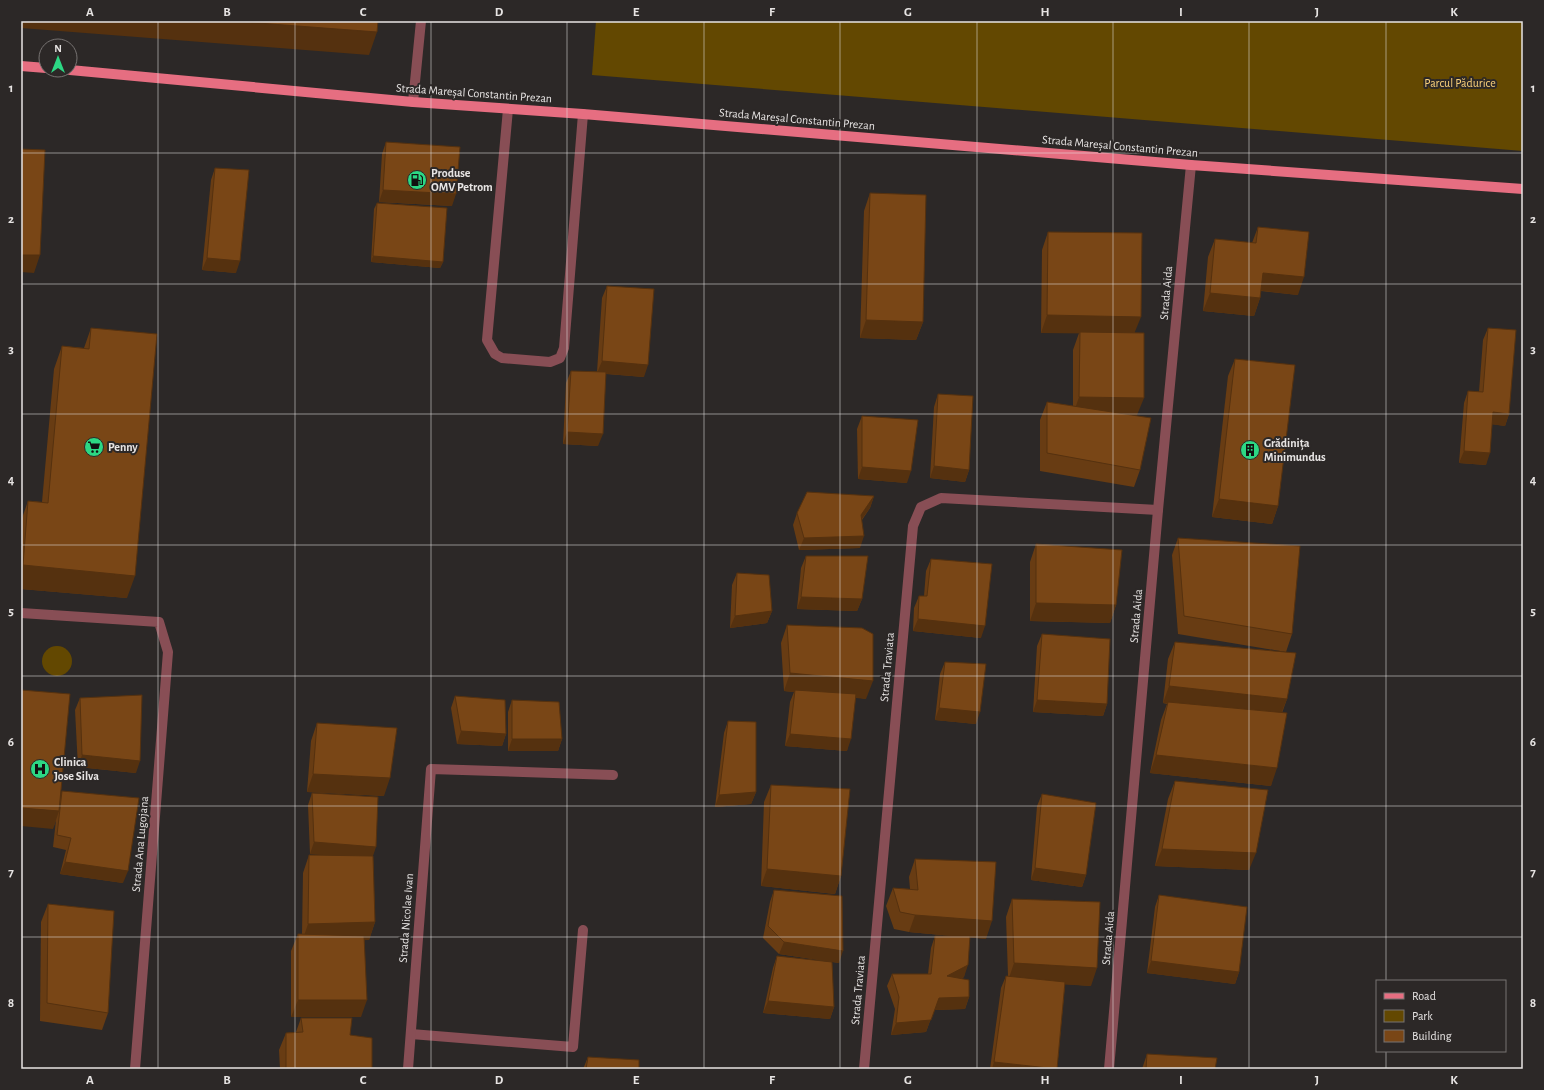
<svg xmlns="http://www.w3.org/2000/svg" width="1544" height="1090" viewBox="0 0 1544 1090" font-family="'Alegreya Sans',sans-serif">
<rect width="100%" height="100%" fill="#2c2827"/>
<g fill="#634801">
<path d="M596,21H1523V151L592,75Z"/>
<circle cx="57" cy="661" r="15"/>
</g>
<g fill="none" stroke-linecap="round" stroke-linejoin="round">
<g stroke="#884e55" stroke-width="10">
<path d="M413,102L421,21"/>
<path d="M508,109L487,340L495,354L502,358L550,362L560,358L564,348L583,114"/>
<path d="M21,613L159,622L168,652L135,1069"/>
<path d="M411,1034L573,1047L583,930"/>
<path d="M408,1069L431,769L613,775"/>
<path d="M864,1069L913,526L921,507L941,498L1158,510"/>
<path d="M1109,1069L1158,510L1191,165"/>
</g>
<g stroke="#e66e81" stroke-width="10">
<path d="M21,66L46,68"/>
<path d="M70,70L413,102L583,114L1191,165L1523,189"/>
</g>
</g>
<g fill="#683c13">
<path d="M386,142L452,206L379,202L382,154Z"/>
<path d="M215,168L236,273L202,270L211,180Z"/>
<path d="M870,193L923,322L916,340L860,338L864,211Z"/>
<path d="M377,203L443,262L440,268L371,262L374,209Z"/>
<path d="M1258,227L1298,295L1261,291L1260,298L1254,316L1203,311L1208,257L1215,239L1252,243Z"/>
<path d="M1048,232L1135,333L1137,415H1132L1140,470L1134,487L1040,471V420L1047,402L1073,406V350L1079,333H1041L1042,250Z"/>
<path d="M607,286L644,377L606,374L598,446L563,444L566,383L571,371L597,372L602,298Z"/>
<path d="M91,328L127,598L21,589V521L28,501L42,502L54,369L62,346L84,348Z"/>
<path d="M1488,328L1509,414L1505,426L1492,424L1486,465L1459,463L1464,403L1468,391L1479,392L1483,340Z"/>
<path d="M1235,359L1278,506L1272,524L1212,517L1228,376Z"/>
<path d="M938,394L969,470L965,482L930,478L934,407Z"/>
<path d="M862,416L907,483L858,479L857,429Z"/>
<path d="M874,496L870,508L862,520L860,548L799,550L793,525L797,513Z"/>
<path d="M1178,538L1292,634L1286,652L1178,634L1172,555Z"/>
<path d="M1036,544L1116,605L1110,623L1030,621V562Z"/>
<path d="M806,556L862,599L857,611L797,609L801,568Z"/>
<path d="M931,559L981,638L913,631L914,608L919,596H924L926,571Z"/>
<path d="M737,573L772,611L767,623L730,628L732,585Z"/>
<path d="M787,625L866,699L855,697L847,751L785,746L790,702L794,692L784,691L781,643Z"/>
<path d="M1042,634L1107,704L1103,716L1033,712L1037,646Z"/>
<path d="M1175,642L1287,699L1282,713L1271,786L1150,773L1161,720L1167,704L1163,703L1168,659Z"/>
<path d="M945,662L976,724L935,720L940,674Z"/>
<path d="M455,696L506,734L502,746L457,744L451,708Z"/>
<path d="M80,698L136,773L78,767L75,710Z"/>
<path d="M512,700L562,739L558,751H508V712Z"/>
<path d="M728,721L756,792L751,804L715,807L724,733Z"/>
<path d="M317,723L384,796L307,792L311,741Z"/>
<path d="M1175,781L1249,870L1155,866L1168,799Z"/>
<path d="M771,785L841,876L835,894L761,886L764,802Z"/>
<path d="M62,791L123,883L60,874L66,850L53,847L56,820L53,829Z"/>
<path d="M312,793L373,856L375,922L369,940H364L361,1017H291V951L298,934H302L303,873L309,855H331L310,854L308,805Z"/>
<path d="M1042,794L1086,875L1082,887L1031,880L1037,806Z"/>
<path d="M915,859L986,939L970,937L964,977L961,979L969,997L965,1009L934,1010L926,1032L891,1035L895,1009L887,986L892,974H928L931,948L935,936H953L909,932L894,929L886,906L893,888L910,889L909,877Z"/>
<path d="M774,890L839,963L779,954L763,938L770,902Z"/>
<path d="M1159,895L1239,972L1235,984L1147,973L1155,907Z"/>
<path d="M1012,899L1091,986L1065,984L1057,1069H990L1001,988L1006,976H1008L1006,917Z"/>
<path d="M48,904L108,1013L102,1030L40,1021L41,922Z"/>
<path d="M777,956L834,1007L830,1019L763,1013L773,968Z"/>
<path d="M301,1018L350,1035L372,1069H280L279,1050L286,1033L296,1032Z"/>
<path d="M1147,1054L1215,1069H1142Z"/>
<path d="M588,1057L639,1069H583Z"/>
</g>
<g fill="#55310f">
<path d="M21,21H231L377,32L369,55L21,28Z"/>
<path d="M383,190L456,194L452,206L379,202Z"/>
<path d="M21,255H40L34,273L21,272Z"/>
<path d="M373,256L443,262L440,268L371,262Z"/>
<path d="M207,258L240,261L236,273L202,270Z"/>
<path d="M1263,273L1304,277L1298,295L1256,290Z"/>
<path d="M1210,293L1260,298L1254,316L1203,311Z"/>
<path d="M1047,315L1141,317L1134,334L1041,333Z"/>
<path d="M866,320L923,322L916,340L860,338Z"/>
<path d="M602,361L648,365L644,377L597,373Z"/>
<path d="M1079,397L1144,398L1137,415H1073Z"/>
<path d="M1493,412L1509,414L1505,426L1489,424Z"/>
<path d="M567,432L603,434L598,446L563,444Z"/>
<path d="M1464,451L1490,453L1486,465L1459,463Z"/>
<path d="M934,466L969,470L965,482L930,478Z"/>
<path d="M862,467L911,471L907,483L858,479Z"/>
<path d="M874,496L870,508L856,527L861,515Z"/>
<path d="M1219,499L1278,506L1272,524L1212,517Z"/>
<path d="M864,536L860,548L799,550L804,538Z"/>
<path d="M23,565L135,576L127,598L21,589V570Z"/>
<path d="M801,597L862,599L857,611L797,609Z"/>
<path d="M1036,603L1116,605L1110,623L1030,621Z"/>
<path d="M772,611L767,623L730,628L735,616Z"/>
<path d="M918,619L985,626L981,638L913,631Z"/>
<path d="M790,673L873,681L866,699L784,691Z"/>
<path d="M1169,686L1287,699L1280,716L1163,703Z"/>
<path d="M1037,700L1107,704L1103,716L1033,712Z"/>
<path d="M939,708L980,712L976,724L935,720Z"/>
<path d="M461,731L506,734L502,746L457,744Z"/>
<path d="M790,734L851,739L847,751L785,746Z"/>
<path d="M512,739H562L558,751H508Z"/>
<path d="M82,755L140,761L136,773L78,767Z"/>
<path d="M1156,755L1277,768L1271,786L1150,773Z"/>
<path d="M313,774L390,778L384,796L307,792Z"/>
<path d="M756,792L751,804L715,807L719,795Z"/>
<path d="M21,808L59,811L53,829L21,826Z"/>
<path d="M314,842L376,847L372,859L310,854Z"/>
<path d="M1162,849L1256,853L1249,870L1155,866Z"/>
<path d="M65,862L128,871L123,883L60,874Z"/>
<path d="M1035,868L1086,875L1082,887L1031,880Z"/>
<path d="M767,869L841,876L835,894L761,886Z"/>
<path d="M915,915L992,921L986,939L909,932Z"/>
<path d="M375,922L369,940L302,942L308,924Z"/>
<path d="M784,942L843,951L839,963L779,954Z"/>
<path d="M1151,961L1239,972L1235,984L1147,973Z"/>
<path d="M1014,963L1097,968L1091,986L1008,981Z"/>
<path d="M968,965L964,977L943,988L947,976Z"/>
<path d="M969,997L965,1009L934,1010L926,1032L891,1035L896,1023L939,998Z"/>
<path d="M298,1000H367L361,1017H291Z"/>
<path d="M768,1001L834,1007L830,1019L763,1013Z"/>
<path d="M994,1062L1053,1069H992Z"/>
</g>
<g fill="#794616" stroke="#55310f">
<path d="M231,21H378L377,32Z"/>
<path d="M386,142L460,147L456,194L383,190Z"/>
<path d="M21,149L45,150L40,255H21Z"/>
<path d="M215,168L249,170L240,261L207,258Z"/>
<path d="M870,193L926,195L923,322L866,320Z"/>
<path d="M377,203L447,208L443,262L373,256Z"/>
<path d="M1258,227L1309,232L1304,277L1263,273L1260,298L1210,293L1215,239L1256,243Z"/>
<path d="M1048,232L1142,233L1141,317L1047,315Z"/>
<path d="M607,286L654,289L648,365L602,361Z"/>
<path d="M91,328L157,334L135,576L23,565L28,501L48,503L62,346L89,349Z"/>
<path d="M1488,328L1516,330L1509,414L1493,412L1490,453L1464,451L1468,391L1483,392Z"/>
<path d="M1080,332L1144,333V398L1079,397Z"/>
<path d="M1235,359L1295,365L1278,506L1219,499Z"/>
<path d="M571,371L606,372L603,434L567,432Z"/>
<path d="M938,394L973,396L969,470L934,466Z"/>
<path d="M1047,402L1151,418L1140,470L1047,453Z"/>
<path d="M862,416L918,420L911,471L862,467Z"/>
<path d="M807,492L874,496L861,515L864,536L804,538L797,513Z"/>
<path d="M1178,538L1300,546L1292,634L1184,616Z"/>
<path d="M1036,544L1122,550L1116,605L1036,603Z"/>
<path d="M806,556H868L862,599L801,597Z"/>
<path d="M931,559L992,564L985,626L918,619L919,596H927Z"/>
<path d="M737,573L769,575L772,611L735,616Z"/>
<path d="M787,625L862,628L873,634V681L790,673Z"/>
<path d="M1042,634L1110,639L1107,704L1037,700Z"/>
<path d="M1175,642L1296,653L1287,699L1169,686Z"/>
<path d="M945,662L986,664L980,712L939,708Z"/>
<path d="M21,690L70,694L59,811L21,808Z"/>
<path d="M795,690L856,694L851,739L790,734Z"/>
<path d="M142,695L140,761L82,755L80,698Z"/>
<path d="M455,696L505,700L506,734L461,731Z"/>
<path d="M512,700L559,702L562,739H512Z"/>
<path d="M1168,702L1287,713L1277,768L1156,755Z"/>
<path d="M728,721L756,722V792L719,795Z"/>
<path d="M317,723L397,728L390,778L313,774Z"/>
<path d="M1175,781L1268,790L1256,853L1162,849Z"/>
<path d="M771,785L850,789L841,876L767,869Z"/>
<path d="M62,791L139,798L128,871L65,862L71,838L57,835Z"/>
<path d="M312,793L378,797L376,847L314,842Z"/>
<path d="M1042,794L1096,803L1086,875L1035,868Z"/>
<path d="M309,855L373,856L375,922L308,924Z"/>
<path d="M915,859L996,862L992,921L915,915L900,912L893,888L918,890Z"/>
<path d="M774,890L842,896L843,951L784,942L768,926Z"/>
<path d="M1159,895L1247,907L1239,972L1151,961Z"/>
<path d="M1012,899L1100,902L1097,968L1014,963Z"/>
<path d="M48,904L114,911L108,1013L47,1003Z"/>
<path d="M298,934L364,936L367,1000H298Z"/>
<path d="M935,936H970L968,965L947,976L969,980V997L939,998L931,1020L896,1023L899,997L892,974H931Z"/>
<path d="M777,956L832,962L834,1007L768,1001Z"/>
<path d="M1006,976L1065,982L1057,1069L994,1062Z"/>
<path d="M301,1018H352L350,1035L372,1038V1069H286V1033L303,1032Z"/>
<path d="M1147,1054L1217,1058L1215,1069H1146Z"/>
<path d="M588,1057L639,1060V1069H586Z"/>
</g>
<path fill="none" stroke="#e7e4e3" stroke-width="1" stroke-opacity="0.55" d="M158,21V1069M295,21V1069M431,21V1069M567,21V1069M704,21V1069M840,21V1069M977,21V1069M1113,21V1069M1249,21V1069M1386,21V981M21,153H1523M21,284H1523M21,414H1523M21,545H1523M21,676H1523M21,806H1523M21,937H1523M1386,1051V1069"/>
<defs>
<symbol id="fuel-disc" viewBox="-11 -11 22 22"><circle r="9.5" fill="#2cd884" stroke="#2c2827"/><path d="M-5.5-6h7V0h2V4h1.3V-2.5L3-4.5l.8-.8L6-3V5H2.5V1h-1V6h-7ZM-4.2-4.7v3.2H.2V-4.7Z" fill="#111"/></symbol>
<symbol id="supermarket-disc" viewBox="-11 -11 22 22"><circle r="9.5" fill="#2cd884" stroke="#2c2827"/><path d="M-6-5.5h2.5l.6 2H6L4.5 2H-2.5L-4.4-4H-6ZM-1.5 3.2a1.3 1.3 0 1 0 .1 0ZM3 3.2a1.3 1.3 0 1 0 .1 0Z" fill="#111"/></symbol>
<symbol id="building-disc" viewBox="-11 -11 22 22"><circle r="9.5" fill="#2cd884" stroke="#2c2827"/><path d="M-4-6H4V6H1V3H-1V6H-4ZM-2.5-4.3h1.7v1.8h-1.7ZM.8-4.3h1.7v1.8H.8ZM-2.5-1h1.7V.8h-1.7ZM.8-1h1.7V.8H.8Z" fill="#111"/></symbol>
<symbol id="hospital-disc" viewBox="-11 -11 22 22"><circle r="9.5" fill="#2cd884" stroke="#2c2827"/><path d="M-5-5h3v3.5h4V-5h3V5h-3V1.5h-4V5h-3Z" fill="#111"/></symbol>
</defs>
<g fill-rule="evenodd">
<use href="#fuel-disc" x="406" y="169" width="22" height="22"/>
<use href="#supermarket-disc" x="83" y="436" width="22" height="22"/>
<use href="#building-disc" x="1239" y="439" width="22" height="22"/>
<use href="#hospital-disc" x="29" y="758" width="22" height="22"/>
</g>
<g text-anchor="middle" stroke-width="4" stroke-linejoin="round" paint-order="stroke">
<g font-size="12" fill="#fbd17a" stroke="#2c2827">
<text x="1460" y="87">Parcul Pădurice</text>
</g>
<g font-size="12" fill="#e7e4e3" stroke="#2c2827">
<text transform="translate(474 93) rotate(4)" y="4">Strada Mareșal Constantin Prezan</text>
<text transform="translate(797 119) rotate(5)" y="4">Strada Mareșal Constantin Prezan</text>
<text transform="translate(1120 146) rotate(5)" y="4">Strada Mareșal Constantin Prezan</text>
<text transform="translate(1166 293) rotate(-85)" y="4">Strada Aida</text>
<text transform="translate(1136 616) rotate(-85)" y="4">Strada Aida</text>
<text transform="translate(887 667) rotate(-85)" y="4">Strada Traviata</text>
<text transform="translate(140 844) rotate(-85)" y="4">Strada Ana Lugojana</text>
<text transform="translate(406 918) rotate(-86)" y="4">Strada Nicolae Ivan</text>
<text transform="translate(1108 938) rotate(-85)" y="4">Strada Aida</text>
<text transform="translate(858 990) rotate(-85)" y="4">Strada Traviata</text>
</g>
<g font-size="12" font-weight="bold" fill="#e7e4e3" stroke="#2c2827" text-anchor="start">
<text x="431" y="177">Produse<tspan x="431" dy="14">OMV Petrom</tspan></text>
<text x="1264" y="447">Grădinița<tspan x="1264" dy="14">Minimundus</tspan></text>
<text x="108" y="451">Penny</text>
<text x="54" y="766">Clinica<tspan x="54" dy="14">Jose Silva</tspan></text>
</g>
</g>
<rect width="1544" height="1090" fill="none" stroke="#2c2827" stroke-width="44"/>
<rect x="1376" y="980" width="130" height="72" fill="#2c2827" stroke="#777372"/>
<rect x="1384" y="993" width="20" height="6" fill="#e66e81" stroke="#777372"/>
<text x="1412" y="1000" font-size="12" fill="#e7e4e3">Road</text>
<rect x="1384" y="1010" width="20" height="12" fill="#634801" stroke="#777372"/>
<text x="1412" y="1020" font-size="12" fill="#e7e4e3">Park</text>
<rect x="1384" y="1030" width="20" height="12" fill="#794616" stroke="#777372"/>
<text x="1412" y="1040" font-size="12" fill="#e7e4e3">Building</text>
<g transform="translate(58 58)"><circle r="19" fill="#2c2827" stroke="#777372"/>
<path d="M0-3L7 15L0 10L-7 15Z" fill="#2cd884"/>
<text y="-6" font-size="11" font-weight="bold" text-anchor="middle" fill="#e7e4e3">N</text>
</g>
<rect x="22" y="22" width="1500" height="1046" fill="none" stroke="#e7e4e3" stroke-width="1.5"/>
<g font-size="13" text-anchor="middle" font-weight="bold" fill="#e7e4e3">
<text x="90" y="16">A</text>
<text x="227" y="16">B</text>
<text x="363" y="16">C</text>
<text x="499" y="16">D</text>
<text x="636" y="16">E</text>
<text x="772" y="16">F</text>
<text x="908" y="16">G</text>
<text x="1045" y="16">H</text>
<text x="1181" y="16">I</text>
<text x="1317" y="16">J</text>
<text x="1454" y="16">K</text>
<text x="11" y="92">1</text>
<text x="1533" y="92">1</text>
<text x="11" y="223">2</text>
<text x="1533" y="223">2</text>
<text x="11" y="353">3</text>
<text x="1533" y="353">3</text>
<text x="11" y="484">4</text>
<text x="1533" y="484">4</text>
<text x="11" y="615">5</text>
<text x="1533" y="615">5</text>
<text x="11" y="746">6</text>
<text x="1533" y="746">6</text>
<text x="11" y="876">7</text>
<text x="1533" y="876">7</text>
<text x="11" y="1007">8</text>
<text x="1533" y="1007">8</text>
<text x="90" y="1084">A</text>
<text x="227" y="1084">B</text>
<text x="363" y="1084">C</text>
<text x="499" y="1084">D</text>
<text x="636" y="1084">E</text>
<text x="772" y="1084">F</text>
<text x="908" y="1084">G</text>
<text x="1045" y="1084">H</text>
<text x="1181" y="1084">I</text>
<text x="1317" y="1084">J</text>
<text x="1454" y="1084">K</text>
</g>
</svg>
